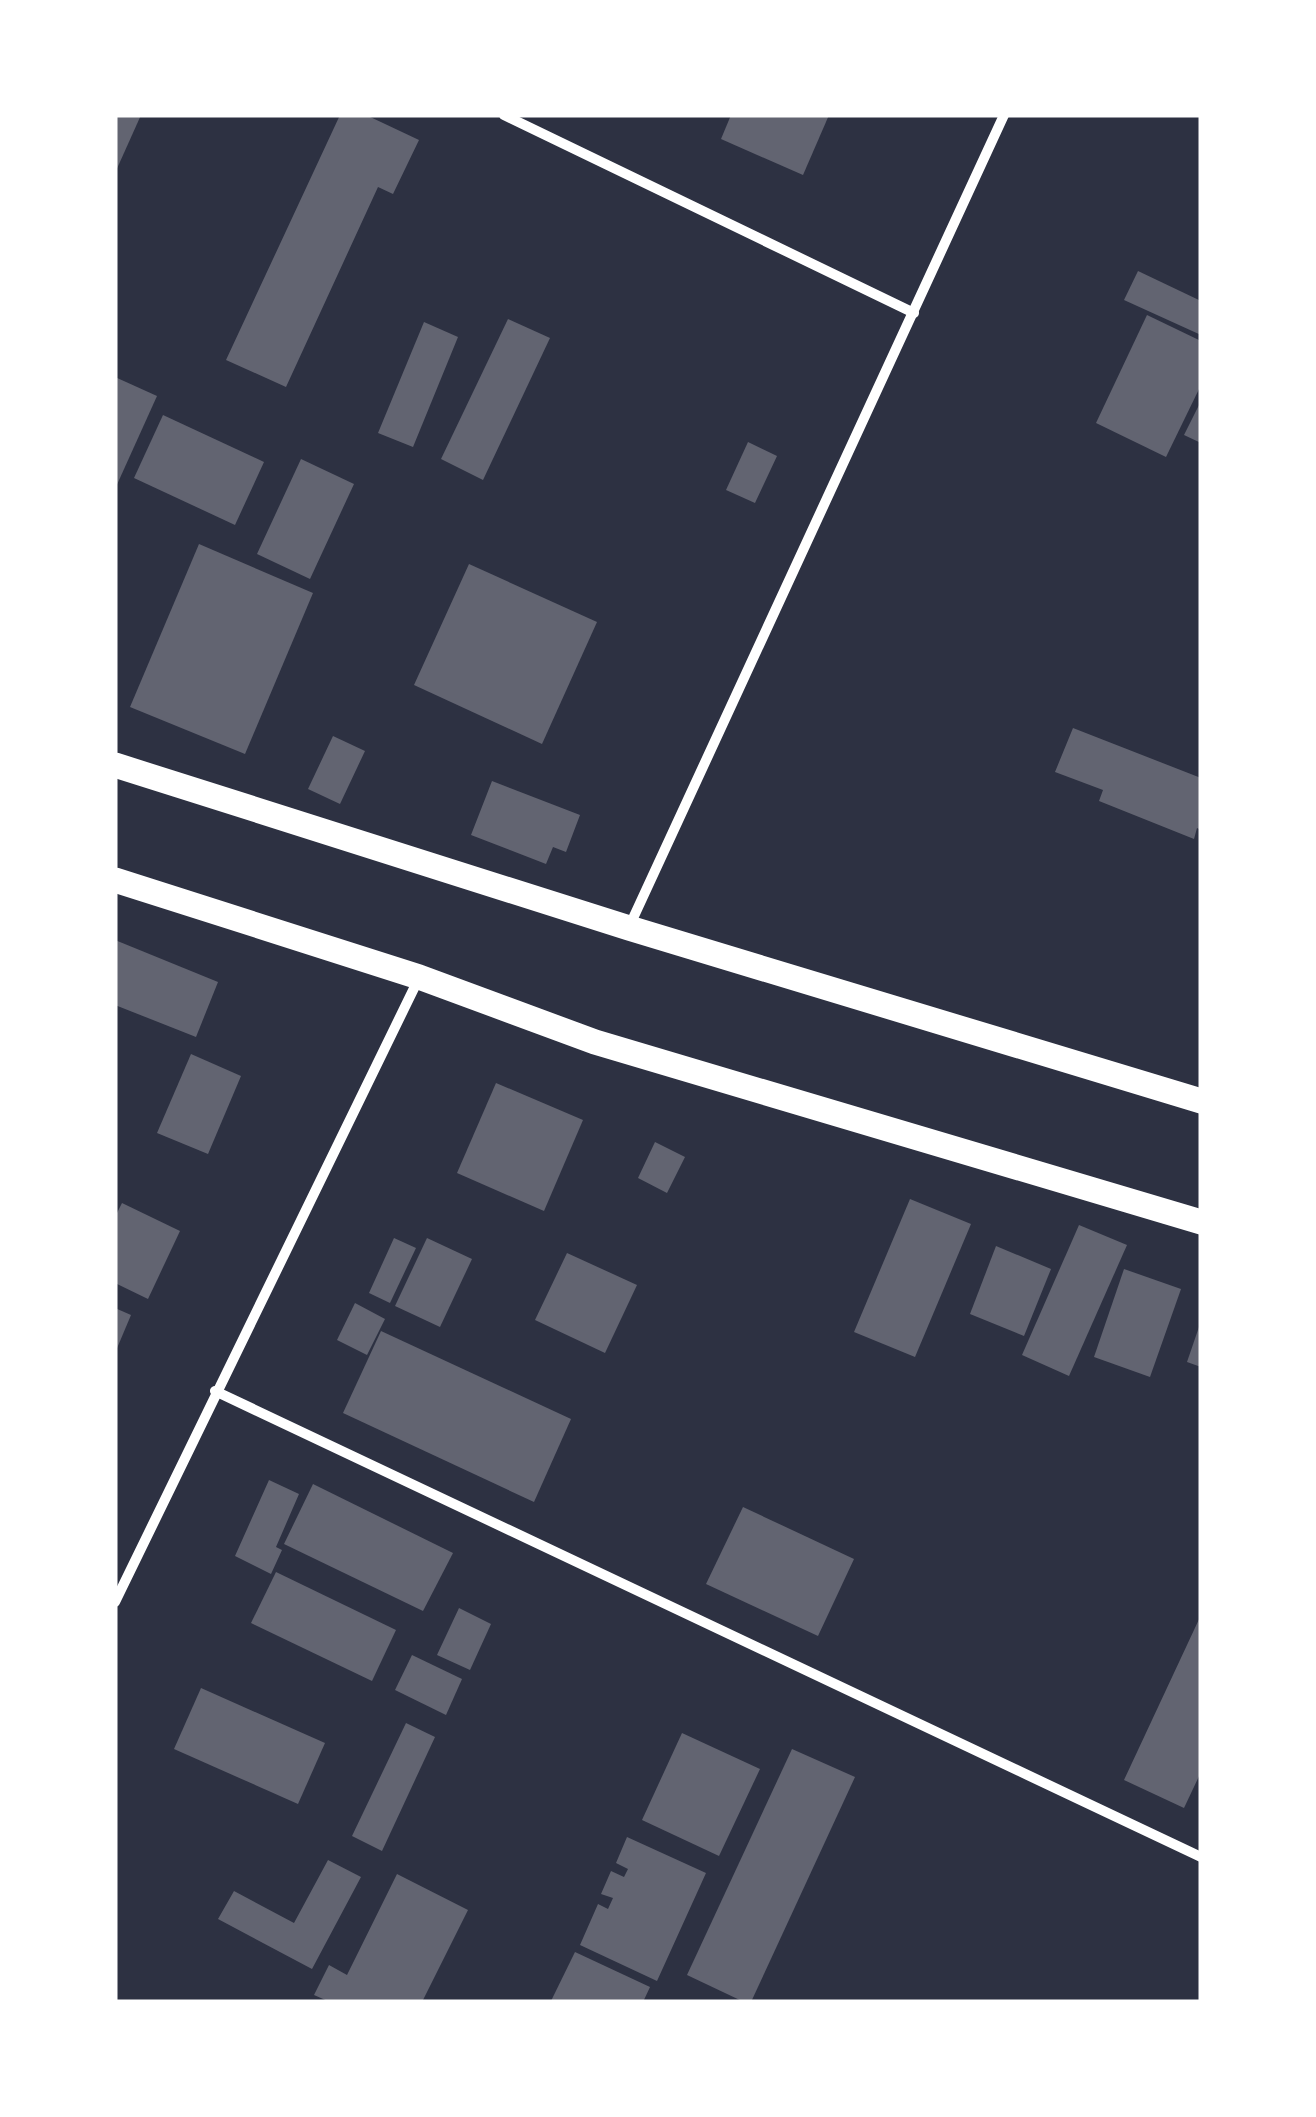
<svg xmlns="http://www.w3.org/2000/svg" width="1316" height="2117" viewBox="0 0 1316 2117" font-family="'Exo 2',sans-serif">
<rect width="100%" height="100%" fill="#2d3142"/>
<g fill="#626471">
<path d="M115,115H141L115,173Z"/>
<path d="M340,115H366L419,140L393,194L378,187L286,387L226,360Z"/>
<path d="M731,115H829L803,175L721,139Z"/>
<path d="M1138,271L1201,301V335L1124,300Z"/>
<path d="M1147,315L1201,341V385L1166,457L1096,423Z"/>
<path d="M508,319L550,338L483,480L441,459Z"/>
<path d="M424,322L458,337L413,447L378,433Z"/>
<path d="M115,377L157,396L115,489Z"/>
<path d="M1201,401V443L1184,435Z"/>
<path d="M163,415L264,462L235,525L134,478Z"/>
<path d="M748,442L777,456L755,503L726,490Z"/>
<path d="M301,459L354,484L310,579L257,554Z"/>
<path d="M199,544L313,593L245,754L130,707Z"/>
<path d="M469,564L597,622L542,744L414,685Z"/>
<path d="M1073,728L1201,778V830L1197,828L1194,839L1099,801L1103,790L1055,772Z"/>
<path d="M333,736L365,751L340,804L308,789Z"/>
<path d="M492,781L580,815L566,852L553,847L546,864L471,835Z"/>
<path d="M115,940L218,982L196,1037L115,1005Z"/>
<path d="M191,1054L241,1076L208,1154L157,1133Z"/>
<path d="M496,1083L583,1120L544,1211L457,1173Z"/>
<path d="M655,1142L685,1157L667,1193L638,1178Z"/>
<path d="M910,1199L971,1224L915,1357L854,1332Z"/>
<path d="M122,1203L180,1231L148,1299L115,1283V1217Z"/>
<path d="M1079,1225L1127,1245L1069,1376L1022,1355Z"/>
<path d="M394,1238L416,1248L390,1303L369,1293Z"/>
<path d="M427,1238L472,1259L440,1327L395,1306Z"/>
<path d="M996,1246L1051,1269L1024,1336L970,1314Z"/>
<path d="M567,1253L637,1285L605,1353L535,1320Z"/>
<path d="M1124,1269L1181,1289L1150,1377L1094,1357Z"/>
<path d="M355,1303L385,1319L367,1355L337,1340Z"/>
<path d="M115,1308L131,1315L115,1353Z"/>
<path d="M1200,1324H1201V1367L1187,1362Z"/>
<path d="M381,1331L571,1419L534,1502L343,1413Z"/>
<path d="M269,1480L299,1494L276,1547L282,1550L271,1574L235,1556Z"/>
<path d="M313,1484L453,1553L423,1611L284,1544Z"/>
<path d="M743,1507L854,1559L818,1636L706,1584Z"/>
<path d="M276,1572L396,1630L372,1681L251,1623Z"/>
<path d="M459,1608L491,1624L470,1670L437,1655Z"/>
<path d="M1201,1615V1772L1184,1808L1124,1780Z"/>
<path d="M412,1655L462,1679L446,1715L395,1690Z"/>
<path d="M201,1688L325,1743L298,1804L174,1749Z"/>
<path d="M406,1723L435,1737L382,1851L352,1836Z"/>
<path d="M682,1733L760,1769L719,1856L642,1820Z"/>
<path d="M792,1749L855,1777L751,2002H744L687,1975Z"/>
<path d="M627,1837L706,1873L657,1981L580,1945L598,1904L608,1909L613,1898L601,1894L611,1871L624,1877L628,1869L616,1863Z"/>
<path d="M328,1860L361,1877L312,1969L218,1919L234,1891L294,1923Z"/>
<path d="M397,1874L468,1910L422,2002H330L314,1995L329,1965L347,1975Z"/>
<path d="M575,1952L650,1987L643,2002L551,2001Z"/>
</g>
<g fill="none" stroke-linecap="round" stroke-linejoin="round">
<g stroke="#fff" stroke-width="10">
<path d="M504,115L914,313"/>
<path d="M629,927L1004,115"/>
<path d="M215,1391L1201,1857"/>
<path d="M115,1602L419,978"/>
</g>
<g stroke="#fff" stroke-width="25">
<path d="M115,765L629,928L1201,1101"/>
<path d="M115,880L419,977L595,1042L1201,1222"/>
</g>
</g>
<rect width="1316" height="2117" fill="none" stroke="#ffffff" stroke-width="235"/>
</svg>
